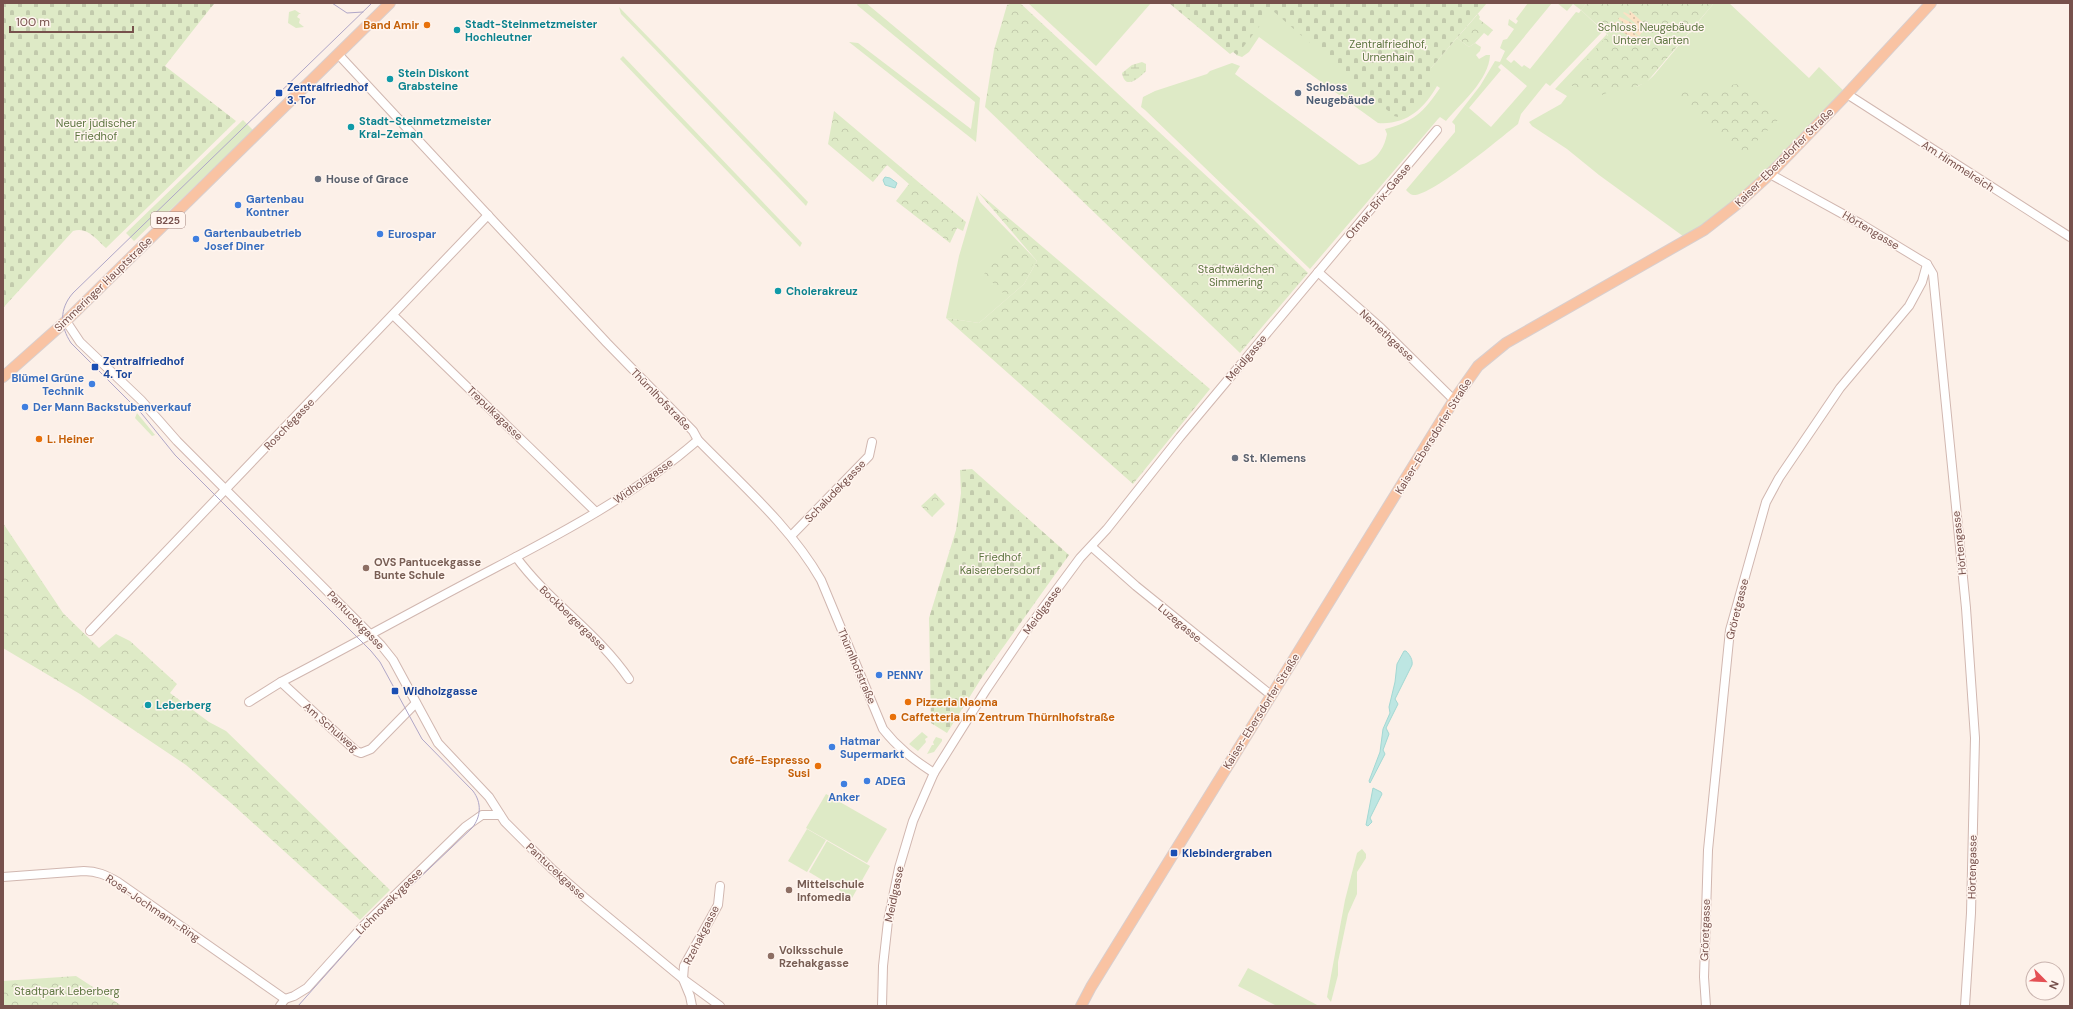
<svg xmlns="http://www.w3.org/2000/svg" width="2073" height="1009" viewBox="0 0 2073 1009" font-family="'DM Sans',sans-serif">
<defs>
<pattern id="forest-crowns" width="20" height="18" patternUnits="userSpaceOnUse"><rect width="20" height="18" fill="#deeac6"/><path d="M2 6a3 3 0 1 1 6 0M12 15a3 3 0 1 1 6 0" fill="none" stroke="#c2caac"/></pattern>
<pattern id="wetland-marsh" width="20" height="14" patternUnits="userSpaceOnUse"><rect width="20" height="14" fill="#deeac6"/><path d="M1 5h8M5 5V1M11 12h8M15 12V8" fill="none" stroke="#c2caac"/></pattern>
<pattern id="sand-dots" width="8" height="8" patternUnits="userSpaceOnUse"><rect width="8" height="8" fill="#fbe1c4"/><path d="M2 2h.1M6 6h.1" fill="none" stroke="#d0b9a1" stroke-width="1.8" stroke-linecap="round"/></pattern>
<pattern id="cemetery-stones" width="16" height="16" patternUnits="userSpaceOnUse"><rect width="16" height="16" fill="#deeac6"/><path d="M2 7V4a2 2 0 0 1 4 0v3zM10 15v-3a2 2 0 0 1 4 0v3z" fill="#c2caac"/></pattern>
</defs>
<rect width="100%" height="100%" fill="#fcf0e8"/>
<g fill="#deeac6" fill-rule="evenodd">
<path d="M858,3H866L980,98L976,142L849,42L858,43L971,129L975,102L857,5Z"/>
<path d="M1028,3H1151L1096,66Z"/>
<path d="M1528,3H1552L1506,59L1511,63L1514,60L1522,67L1524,65L1530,69L1576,12L1579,13L1581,10L1573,4L1567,11L1557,3H1587L1581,10L1603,31L1550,86L1546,83L1521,114L1518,124C1503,136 1429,198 1413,195C1411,195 1408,192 1406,190L1455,132V125L1452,122L1480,86L1495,61L1500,62L1505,51L1500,48L1503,40L1507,39L1514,29L1508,25L1509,19L1516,24L1518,21L1516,19ZM1501,64L1527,86L1491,127L1469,108L1501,70L1498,67Z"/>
<path d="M1714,3H1729L1809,78L1819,67L1847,94L1770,174L1687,239L1599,175L1567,149L1532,126L1529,122L1561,104L1567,96L1555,89L1607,34L1610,91C1629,88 1641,89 1655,74Z"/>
<path d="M619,7L808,202L806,206L621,14Z"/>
<path d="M1271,9L1431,68L1457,38L1469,47L1475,43L1481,47L1480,51L1476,55L1479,59L1486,55H1490C1489,80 1461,103 1446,121L1440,117L1438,119L1310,269L1145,110L1141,107L1143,97L1155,91L1207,74L1210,71L1232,63L1240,66L1235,74L1359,165C1376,162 1384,149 1387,134L1385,129C1413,122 1424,112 1440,88L1437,86C1424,109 1406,125 1378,123L1259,37L1249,52L1242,57L1236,55Z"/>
<path d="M295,10L301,14H299L297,17L300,19L299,23L304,27L296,28L288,23L289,12Z"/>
<path d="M623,56L802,243L800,247L620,59Z"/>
<path d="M243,120L253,130L165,215L163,213L134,241L126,233Z"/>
<path d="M977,195L980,202L1037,261L1024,284L979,323L946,318L959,256Z"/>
<path d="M137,413L155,435L152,436L135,418Z"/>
<path d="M922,732L928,737L925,739L926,742L918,751L909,744Z"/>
<path d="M936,737L942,739V741L934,752L927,754L932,745H934L933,742Z"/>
<path d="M826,794L887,829L867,863L806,828Z"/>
<path d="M807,829L826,840L807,872L788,861Z"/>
<path d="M827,841L870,866L852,898L809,872Z"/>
<path d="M1362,849L1366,854V858L1357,872V894L1348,914L1338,962V975L1331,1002L1327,997L1345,900L1357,853Z"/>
<path d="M1248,968L1319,1006H1277L1238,986Z"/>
</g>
<g fill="url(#forest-crowns)">
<path d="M1012,3H1020L1254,220L1308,273L1240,353L985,107L994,50L1007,5Z"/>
<path d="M1587,3H1714L1646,83L1637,86L1631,92L1610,91L1603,95L1566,84L1608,35L1581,10Z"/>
<path d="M1478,14L1480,17L1479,19L1493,30L1488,36L1484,33L1475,43L1469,47L1457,38Z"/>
<path d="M1736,84L1750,89L1782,116L1745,153L1679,96L1684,91L1692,94Z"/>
<path d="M834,111L966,222L963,231L957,228L950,243L896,201L909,184L887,165L873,182L828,144Z"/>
<path d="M978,192L1210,389L1133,484L946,318L979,323L1024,284L1037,261Z"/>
<path d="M1013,242L1034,262L1024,282L1006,296L984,274Z"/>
<path d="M935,493L945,504L932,517L921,506Z"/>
<path d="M3,523L63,613L99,648L116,634L130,641L177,684L170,693L209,722L226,731L390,890L360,920L231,803L186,765L80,694L3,648Z"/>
<path d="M76,976L122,1006H3V981Z"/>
</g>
<path fill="url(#wetland-marsh)" d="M1142,62L1146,64V71C1139,78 1125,91 1122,73L1132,65Z"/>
<g fill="url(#sand-dots)">
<path d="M1629,10L1647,26L1645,28L1641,22L1643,31L1639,36L1629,26L1618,19L1620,17L1632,23L1638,29L1635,23L1623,13L1624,12L1630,15Z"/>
<path d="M1615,22L1628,27L1638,37L1636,38C1627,36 1621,31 1613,25Z"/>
</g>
<g fill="url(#cemetery-stones)">
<path d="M3,3H219L214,4L209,10L165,66L236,121L106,248C96,239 87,226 73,231L3,308Z"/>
<path d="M1169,3H1487L1431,68L1433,73V81L1435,84L1402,118L1394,116L1272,10L1237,55L1233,52L1230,54Z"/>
<path d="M972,469L1069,555L984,674L947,733L931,723L929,618L956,530L961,493L960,470Z"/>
</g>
<g fill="#bde6e2" stroke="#a3d8d3">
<path d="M885,177L890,178L897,183L895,188L885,185L883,180Z"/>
<path d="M1404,651H1406C1410,655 1413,660 1412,665L1395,699L1398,704L1386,728L1389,734L1383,750L1385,754L1370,783L1369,781L1380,752L1383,729L1390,713L1389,707L1395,682L1397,664Z"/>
<path d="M1373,788L1381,792L1382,794L1370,818L1372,822L1368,826L1366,825Z"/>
</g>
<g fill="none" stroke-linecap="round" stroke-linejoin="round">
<defs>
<g id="minor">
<path d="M338,54L607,343L693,431L698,440C741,484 790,526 821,580L883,729C898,748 914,760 934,773"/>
<path d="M1847,94L2070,237"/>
<path d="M1770,174L1861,224L1927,264L1933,274L1966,608L1975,738L1971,913L1965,1006"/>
<path d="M1318,272L1381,328L1454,400"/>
<path d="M393,315L596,512"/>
<path d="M66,321L80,342L141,400L177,441L381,645L393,660L438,743L489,797L505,822L552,869L584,897L683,979L720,1006"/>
<path d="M791,536L869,456L872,442"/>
<path d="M1092,547L1136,586L1271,695"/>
<path d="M516,557C549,602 598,633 629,679"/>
<path d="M90,631L488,215"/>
<path d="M281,682L356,751L361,753L371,749L416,703"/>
<path d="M249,702L281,682C352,645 422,606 493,569C564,532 637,493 698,440"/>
<path d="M3,877L84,871C97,871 106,875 118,882L285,999"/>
<path d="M285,999L294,996L307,988L363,926L465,827L482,815H500"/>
<path d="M280,1006L285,999"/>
<path d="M692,1006L690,996L683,979L684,966L718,905L720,886"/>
<path d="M882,1006L883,966L888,921L899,868L913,821L934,773L986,690L1026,631L1080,558L1107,529L1180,437L1437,130"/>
<path d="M1706,1006L1704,977L1708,850L1730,630L1766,502L1779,478L1840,388L1909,306L1922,282L1927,264"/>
</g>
<g id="major">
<path d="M3,377L66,321L390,3"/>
<path d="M1081,1006L1091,987L1454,400L1478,366L1506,343L1704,230L1736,205L1770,174L1847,94L1931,3"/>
</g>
</defs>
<use href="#minor" stroke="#d1b7b0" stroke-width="10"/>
<use href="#major" stroke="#d9cecd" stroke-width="12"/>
<use href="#minor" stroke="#fff" stroke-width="8"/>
<use href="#major" stroke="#f9c3a3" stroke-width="10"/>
<g stroke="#afa6c7" stroke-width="1">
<path d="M332,3L347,13L363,12"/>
<path d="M298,1006L371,924L472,828C481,817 482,803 473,791L422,739L380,662L371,651L175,455L142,414L71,343C60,326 59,309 73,293L372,3"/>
</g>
</g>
<g fill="#e8710a" stroke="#fff5ef" stroke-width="1.5">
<circle cx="427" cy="25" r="4"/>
<circle cx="39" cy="439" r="4"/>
<circle cx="908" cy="702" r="4"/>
<circle cx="893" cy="717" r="4"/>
<circle cx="818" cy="766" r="4"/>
</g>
<g fill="#0f9aa8" stroke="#fff5ef" stroke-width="1.5">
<circle cx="457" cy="30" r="4"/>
<circle cx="390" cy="79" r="4"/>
<circle cx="351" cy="127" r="4"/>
<circle cx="778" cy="291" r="4"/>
<circle cx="148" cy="705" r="4"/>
</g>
<g fill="#1a4fb4" stroke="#fff5ef" stroke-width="1.5">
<rect x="275" y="89" width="8" height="8" rx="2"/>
<rect x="91" y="363" width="8" height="8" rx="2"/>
<rect x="391" y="687" width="8" height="8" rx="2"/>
<rect x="1170" y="849" width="8" height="8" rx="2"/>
</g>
<circle fill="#5c6f8a" stroke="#fff5ef" stroke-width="1.5" cx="1298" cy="93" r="4"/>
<g fill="#6b7280" stroke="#fff5ef" stroke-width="1.5">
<circle cx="318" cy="179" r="4"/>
<circle cx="1235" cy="458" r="4"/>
</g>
<g fill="#3f7fe0" stroke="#fff5ef" stroke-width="1.5">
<circle cx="238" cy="205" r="4"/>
<circle cx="380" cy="234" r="4"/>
<circle cx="196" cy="239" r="4"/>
<circle cx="92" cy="384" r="4"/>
<circle cx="25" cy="407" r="4"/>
<circle cx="879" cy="675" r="4"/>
<circle cx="832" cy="747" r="4"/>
<circle cx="867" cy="781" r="4"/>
<circle cx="844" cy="784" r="4"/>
</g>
<g fill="#8d6e63" stroke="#fff5ef" stroke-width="1.5">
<circle cx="366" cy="568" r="4"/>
<circle cx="789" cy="890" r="4"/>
<circle cx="771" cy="956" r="4"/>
</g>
<g text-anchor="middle" stroke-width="3" stroke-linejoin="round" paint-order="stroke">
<rect fill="#fff5ef" stroke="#a0827d" stroke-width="1" x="151" y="212" width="34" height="16" rx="3"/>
<g font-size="10" font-weight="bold" fill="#77514c">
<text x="168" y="224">B225</text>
</g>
<g font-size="11" font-weight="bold" fill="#0d838f" stroke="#fff5ef" text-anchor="start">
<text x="465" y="28">Stadt-Steinmetzmeister<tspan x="465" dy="13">Hochleutner</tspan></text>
<text x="398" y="77">Stein Diskont<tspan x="398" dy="13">Grabsteine</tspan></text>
<text x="359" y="125">Stadt-Steinmetzmeister<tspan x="359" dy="13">Kral-Zeman</tspan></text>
<text x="786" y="295">Cholerakreuz</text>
<text x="156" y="709">Leberberg</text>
</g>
<g font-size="11" font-weight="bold" fill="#c56008" stroke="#fff5ef" text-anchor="start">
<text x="419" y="29" text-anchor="end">Band Amir</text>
<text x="47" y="443">L. Heiner</text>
<text x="916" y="706">Pizzeria Naoma</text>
<text x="901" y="721">Caffetteria im Zentrum Thürnlhofstraße</text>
<text x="810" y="764" text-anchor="end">Café-Espresso<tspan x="810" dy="13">Susi</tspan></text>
</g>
<g font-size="11" fill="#5e7641" stroke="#fff5ef">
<text x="1651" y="31">Schloss Neugebäude<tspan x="1651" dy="13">Unterer Garten</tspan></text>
<text x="1388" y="48">Zentralfriedhof,<tspan x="1388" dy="13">Urnenhain</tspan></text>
<text x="96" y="127">Neuer jüdischer<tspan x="96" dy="13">Friedhof</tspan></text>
<text x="1236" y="273">Stadtwäldchen<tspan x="1236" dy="13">Simmering</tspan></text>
<text x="1000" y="561">Friedhof<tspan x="1000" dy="13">Kaiserebersdorf</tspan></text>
<text x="67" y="995">Stadtpark Leberberg</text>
</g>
<g font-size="11" font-weight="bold" fill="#164399" stroke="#fff5ef" text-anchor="start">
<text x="287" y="91">Zentralfriedhof<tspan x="287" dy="13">3. Tor</tspan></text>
<text x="103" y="365">Zentralfriedhof<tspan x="103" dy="13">4. Tor</tspan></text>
<text x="403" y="695">Widholzgasse</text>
<text x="1182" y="857">Klebindergraben</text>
</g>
<g font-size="11" font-weight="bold" fill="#4e5e75" stroke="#fff5ef" text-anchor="start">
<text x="1306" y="91">Schloss<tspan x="1306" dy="13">Neugebäude</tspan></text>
</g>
<g font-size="11" fill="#77514c" stroke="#fff5ef">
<text transform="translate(1784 157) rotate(-45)" y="4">Kaiser-Ebersdorfer Straße</text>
<text transform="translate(1958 166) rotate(33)" y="4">Am Himmelreich</text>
<text transform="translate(1378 201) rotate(-50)" y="4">Otmar-Brix-Gasse</text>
<text transform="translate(1871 230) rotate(31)" y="4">Hörtengasse</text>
<text transform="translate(103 284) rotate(-44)" y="4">Simmeringer Hauptstraße</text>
<text transform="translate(1387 335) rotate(43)" y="4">Nemethgasse</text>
<text transform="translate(1246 358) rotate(-50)" y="4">Meidlgasse</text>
<text transform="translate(661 399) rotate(46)" y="4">Thürnlhofstraße</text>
<text transform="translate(495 413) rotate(44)" y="4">Trepulkagasse</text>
<text transform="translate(289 424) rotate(-46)" y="4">Roschégasse</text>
<text transform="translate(1433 436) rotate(-58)" y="4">Kaiser-Ebersdorfer Straße</text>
<text transform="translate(643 481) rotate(-35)" y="4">Widholzgasse</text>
<text transform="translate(835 491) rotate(-46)" y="4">Schaludekgasse</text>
<text transform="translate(1959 543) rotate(-96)" y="4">Hörtengasse</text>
<text transform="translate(1737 609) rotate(-76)" y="4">Gröretgasse</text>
<text transform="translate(1042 610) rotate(-54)" y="4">Meidlgasse</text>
<text transform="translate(573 618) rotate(44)" y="4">Bockbergergasse</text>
<text transform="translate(356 620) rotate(46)" y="4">Pantucekgasse</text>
<text transform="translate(1180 623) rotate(40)" y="4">Luzegasse</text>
<text transform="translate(857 666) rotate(67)" y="4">Thürnlhofstraße</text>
<text transform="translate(1261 711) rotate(-58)" y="4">Kaiser-Ebersdorfer Straße</text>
<text transform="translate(331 727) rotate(41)" y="4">Am Schulweg</text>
<text transform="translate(1972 867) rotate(-89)" y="4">Hörtengasse</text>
<text transform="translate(556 871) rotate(43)" y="4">Pantucekgasse</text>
<text transform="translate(894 894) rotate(-78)" y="4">Meidlgasse</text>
<text transform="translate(389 901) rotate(-45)" y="4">Lichnowskygasse</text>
<text transform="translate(153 908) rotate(34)" y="4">Rosa-Jochmann-Ring</text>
<text transform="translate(1705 930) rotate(-88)" y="4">Gröretgasse</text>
<text transform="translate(701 935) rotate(-63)" y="4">Rzehakgasse</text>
</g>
<g font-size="11" font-weight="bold" fill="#5b616d" stroke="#fff5ef" text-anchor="start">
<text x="326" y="183">House of Grace</text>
<text x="1243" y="462">St. Klemens</text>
</g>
<g font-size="11" font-weight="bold" fill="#366cbe" stroke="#fff5ef" text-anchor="start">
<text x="246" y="203">Gartenbau<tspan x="246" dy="13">Kontner</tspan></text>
<text x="204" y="237">Gartenbaubetrieb<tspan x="204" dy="13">Josef Diner</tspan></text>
<text x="388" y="238">Eurospar</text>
<text x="84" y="382" text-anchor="end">Blümel Grüne<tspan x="84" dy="13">Technik</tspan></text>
<text x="33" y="411">Der Mann Backstubenverkauf</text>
<text x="887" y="679">PENNY</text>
<text x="840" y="745">Hatmar<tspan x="840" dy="13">Supermarkt</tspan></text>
<text x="875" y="785">ADEG</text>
<text x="844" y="801" text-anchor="middle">Anker</text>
</g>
<g font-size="11" font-weight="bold" fill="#785e54" stroke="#fff5ef" text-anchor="start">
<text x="374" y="566">OVS Pantucekgasse<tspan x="374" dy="13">Bunte Schule</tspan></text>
<text x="797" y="888">Mittelschule<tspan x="797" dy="13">Infomedia</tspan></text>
<text x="779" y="954">Volksschule<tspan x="779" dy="13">Rzehakgasse</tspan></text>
</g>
</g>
<rect width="2073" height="1009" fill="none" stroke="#77514c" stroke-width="8"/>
<g transform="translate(2045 981) rotate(114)"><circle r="19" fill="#fff5ef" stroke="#c9b3ae"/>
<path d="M0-3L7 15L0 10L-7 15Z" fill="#e45054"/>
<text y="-6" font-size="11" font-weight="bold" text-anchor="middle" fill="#77514c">N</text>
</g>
<path d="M10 26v6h123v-6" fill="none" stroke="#77514c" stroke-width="2"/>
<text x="16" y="26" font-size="12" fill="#77514c" stroke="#fff5ef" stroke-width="3" paint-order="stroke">100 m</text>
</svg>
